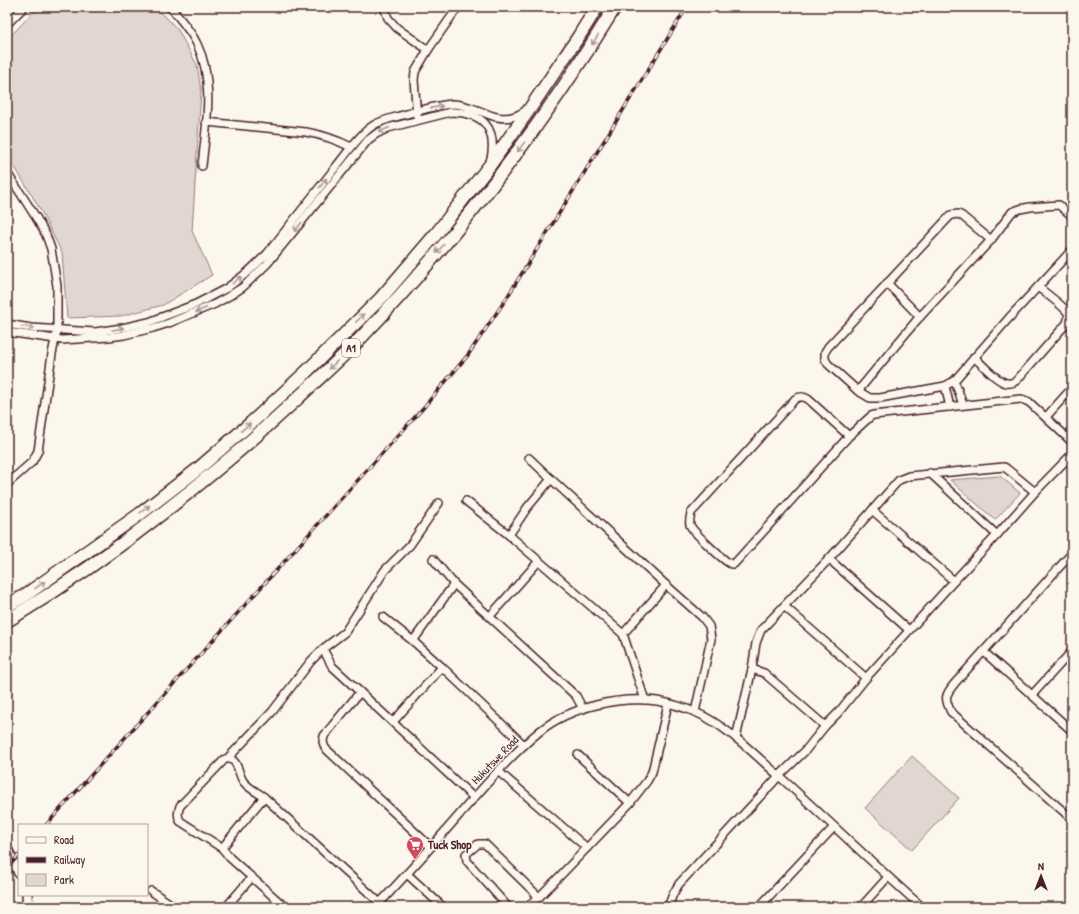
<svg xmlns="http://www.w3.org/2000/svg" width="1079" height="914" viewBox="0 0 1079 914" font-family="'Patrick Hand',sans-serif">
<rect width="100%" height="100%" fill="#fbf7ec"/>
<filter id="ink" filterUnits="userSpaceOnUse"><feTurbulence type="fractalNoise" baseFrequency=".025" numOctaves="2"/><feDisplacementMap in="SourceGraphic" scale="8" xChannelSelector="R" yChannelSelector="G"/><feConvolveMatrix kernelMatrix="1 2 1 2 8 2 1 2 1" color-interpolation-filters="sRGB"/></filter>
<g filter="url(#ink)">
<g fill="#e2d7d0" stroke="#967b7e">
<path d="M44,7H150L164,15L178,30L197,65L201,90L192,231L212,275L163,305L121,316L67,318L62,253L40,209L7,154V40L32,13Z"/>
<path d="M1000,476L1020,493L995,520L950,480Z"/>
<path d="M912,756L959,798L912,850L865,808Z"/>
</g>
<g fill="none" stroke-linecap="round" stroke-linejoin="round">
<defs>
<g id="minor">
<path d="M169,7L172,9C181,20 191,31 197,44C215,81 206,126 202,166"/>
<path d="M384,7L388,18L397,28L428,50"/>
<path d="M7,24L24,7"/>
<path d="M417,116L414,80L415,72L428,50L458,7"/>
<path d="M206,122L306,132C323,135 337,140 351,147"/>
<path d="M7,173L21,194L37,219L46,235L51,249L53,261L57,286V330L52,354L38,451L32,462L7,484"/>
<path d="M991,240L962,216L958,214L951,215L828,347L825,352V359L828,364L858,391L870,398H880L945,386L954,381L1009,318L1072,250"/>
<path d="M887,283L920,317"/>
<path d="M7,324L31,328L95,332L122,328L149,322L196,304L227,288L248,272L267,254C290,225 313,196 335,168C346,155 360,133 374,125C383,120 393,118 403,115C419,111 436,105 453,104C476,104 494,124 515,116C519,115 522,112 526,111"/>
<path d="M7,332L62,340L109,337L124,335L153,328L169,323L215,304L229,296L243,287L267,264L368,140L376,134L388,128L451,112C483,112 497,128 491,159"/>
<path d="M974,357C982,364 997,382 1007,383C1011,384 1013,382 1016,381L1067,323C1068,320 1069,316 1068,313C1065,307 1044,292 1038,287"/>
<path d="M954,381L958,390L963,405"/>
<path d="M945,386L950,407"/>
<path d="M858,391L916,321L991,240L1012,212L1020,209L1030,207L1059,205L1072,216"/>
<path d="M1046,417L1072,388"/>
<path d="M849,436L808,399C803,396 800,396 795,399L691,513C690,517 689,521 690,525C693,532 724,561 731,564C732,564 733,564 734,564L849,436L871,416L874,415L1021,399L1029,402L1072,442"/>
<path d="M529,458L551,479L666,585L702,617L709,626L711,639L695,712"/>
<path d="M930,473L997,535"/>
<path d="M466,501L509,535L623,634L645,700"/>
<path d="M872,510L954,581"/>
<path d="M509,535L527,508L551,479"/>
<path d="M1072,553L955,683C945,695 944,698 951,712L1072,819"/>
<path d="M433,559L454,584L576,696L583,709"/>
<path d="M829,559L909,630"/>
<path d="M784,606L866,678"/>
<path d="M490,616L539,561"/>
<path d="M383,617L413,641L442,667L524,745"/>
<path d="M623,634L666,585"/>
<path d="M413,641L454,584"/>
<path d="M323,649L332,666L360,692"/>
<path d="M984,652L1072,731"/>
<path d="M752,669L764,673L825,726L838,713L866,678L954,581L997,535L1035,492L1072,454"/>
<path d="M1032,695L1072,651"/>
<path d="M393,722L442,667"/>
<path d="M736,738L752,669L756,643L761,630L829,559L899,480L909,476L1004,467L1007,469L1035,492"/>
<path d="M578,755L630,803"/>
<path d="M228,758L272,712L311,661L324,648L345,632L385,570L410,545L439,503"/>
<path d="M498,771L587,848"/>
<path d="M431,847L325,748L323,742L324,736L360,692L474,798"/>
<path d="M222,848L180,821C177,815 178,811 180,806L225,759C238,756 238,774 243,781C248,788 257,792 264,797"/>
<path d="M407,874L443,907"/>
<path d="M151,891L175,907"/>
<path d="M226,907L252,877"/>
<path d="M285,907L230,858L222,848L264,797L380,903"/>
<path d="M376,907C407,874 437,841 466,807C489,781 513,753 540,731C570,707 619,696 657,701C669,703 683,707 695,712C726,725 754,754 779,776C827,819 873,864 922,907"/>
<path d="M508,907L467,861L466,854L478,844H485L539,897"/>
<path d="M526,907L539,897L559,877L630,803L647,781L652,772L668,704"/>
<path d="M668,907L673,894L679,884L779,776L805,751L825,726"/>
<path d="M759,907L834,827"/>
<path d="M861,907L888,877"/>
</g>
<g id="tertiary">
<path d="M7,849L19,873"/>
<path d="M27,895L28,907"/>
</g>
<g id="trunk">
<path d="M7,606L24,596L140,514L198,469L251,423L304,374L381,298L436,234L490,165L531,107L579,36L597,7"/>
<path d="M7,621C63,587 117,549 169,508C214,473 257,436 299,397C318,379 337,362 356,343C454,241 541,128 615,7"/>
</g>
</defs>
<use href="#minor" stroke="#4a1f2b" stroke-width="10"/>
<use href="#tertiary" stroke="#4a1f2b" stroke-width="12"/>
<use href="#trunk" stroke="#4a1f2b" stroke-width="15"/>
<use href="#minor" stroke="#fbf7ec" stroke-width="7"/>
<use href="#tertiary" stroke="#fbf7ec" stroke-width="9"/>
<use href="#trunk" stroke="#fbf7ec" stroke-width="12"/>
<defs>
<g id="rail">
<path d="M46,825L424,407L468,355L506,299L687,7"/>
<path d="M7,868L19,855"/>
</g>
</defs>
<use href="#rail" stroke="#4a1f2b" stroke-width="3.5"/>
<use href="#rail" stroke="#fbf7ec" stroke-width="2" stroke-dasharray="6" stroke-linecap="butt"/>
</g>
<defs><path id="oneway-shaft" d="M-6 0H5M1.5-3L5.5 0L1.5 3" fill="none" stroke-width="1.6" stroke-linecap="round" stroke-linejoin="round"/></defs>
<g stroke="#ab9695">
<use href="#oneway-shaft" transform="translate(595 40) rotate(122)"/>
<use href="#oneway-shaft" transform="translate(437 107) rotate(-11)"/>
<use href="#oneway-shaft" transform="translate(384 130) rotate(156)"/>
<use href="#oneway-shaft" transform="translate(521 147) rotate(126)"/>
<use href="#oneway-shaft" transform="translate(323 183) rotate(-52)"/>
<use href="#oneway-shaft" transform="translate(298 227) rotate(129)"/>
<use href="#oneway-shaft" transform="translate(440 249) rotate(132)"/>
<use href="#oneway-shaft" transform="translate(237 280) rotate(-38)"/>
<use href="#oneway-shaft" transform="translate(201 310) rotate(157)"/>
<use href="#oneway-shaft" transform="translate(360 318) rotate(-45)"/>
<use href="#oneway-shaft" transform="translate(28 327) rotate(7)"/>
<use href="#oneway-shaft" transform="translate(118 329) rotate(-10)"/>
<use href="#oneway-shaft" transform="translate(333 365) rotate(136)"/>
<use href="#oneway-shaft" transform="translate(246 427) rotate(-41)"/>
<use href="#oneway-shaft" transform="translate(145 509) rotate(-38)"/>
<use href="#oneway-shaft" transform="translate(40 585) rotate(-35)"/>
</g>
</g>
<defs>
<symbol id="supermarket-pin" viewBox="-11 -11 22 30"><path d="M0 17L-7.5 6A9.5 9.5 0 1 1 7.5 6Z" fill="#d1495b" stroke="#fbf7ec"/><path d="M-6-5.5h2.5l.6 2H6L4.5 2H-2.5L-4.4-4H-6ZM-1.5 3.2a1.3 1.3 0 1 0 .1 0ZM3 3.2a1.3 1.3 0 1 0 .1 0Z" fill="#fff"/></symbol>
</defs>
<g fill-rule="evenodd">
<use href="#supermarket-pin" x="405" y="835" width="20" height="27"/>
</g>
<g text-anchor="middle" stroke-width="3" stroke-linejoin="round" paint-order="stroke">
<rect fill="#fbf7ec" stroke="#7f6065" stroke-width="1" x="342" y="339" width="18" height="18" rx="3"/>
<g font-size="11" font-weight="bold" fill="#4a1f2b">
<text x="351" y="352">A1</text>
</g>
<g font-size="12" fill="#4a1f2b" stroke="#fbf7ec">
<text transform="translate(495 760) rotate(-46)" y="4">Hukutswe Road</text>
</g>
<g font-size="12" font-weight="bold" fill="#4a1f2b" stroke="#fbf7ec" text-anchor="start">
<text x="428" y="849">Tuck Shop</text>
</g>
</g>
<rect width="1079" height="914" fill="none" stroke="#fbf7ec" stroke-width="24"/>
<rect x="12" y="12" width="1055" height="890" fill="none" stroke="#4a1f2b" stroke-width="1.5" filter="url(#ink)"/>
<rect x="18" y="824" width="130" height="72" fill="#fbf7ec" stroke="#b4a19f"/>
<rect x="26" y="837" width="20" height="6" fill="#fbf7ec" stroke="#b4a19f"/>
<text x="54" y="844" font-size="12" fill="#4a1f2b">Road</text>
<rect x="26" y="857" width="20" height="6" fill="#4a1f2b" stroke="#b4a19f"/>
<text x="54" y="864" font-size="12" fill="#4a1f2b">Railway</text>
<rect x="26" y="874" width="20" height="12" fill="#e2d7d0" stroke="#b4a19f"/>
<text x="54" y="884" font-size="12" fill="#4a1f2b">Park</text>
<g transform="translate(1041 876)" stroke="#fbf7ec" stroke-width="3" paint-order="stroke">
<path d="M0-3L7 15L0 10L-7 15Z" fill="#4a1f2b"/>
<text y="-6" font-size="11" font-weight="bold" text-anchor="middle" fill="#4a1f2b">N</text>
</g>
</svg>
